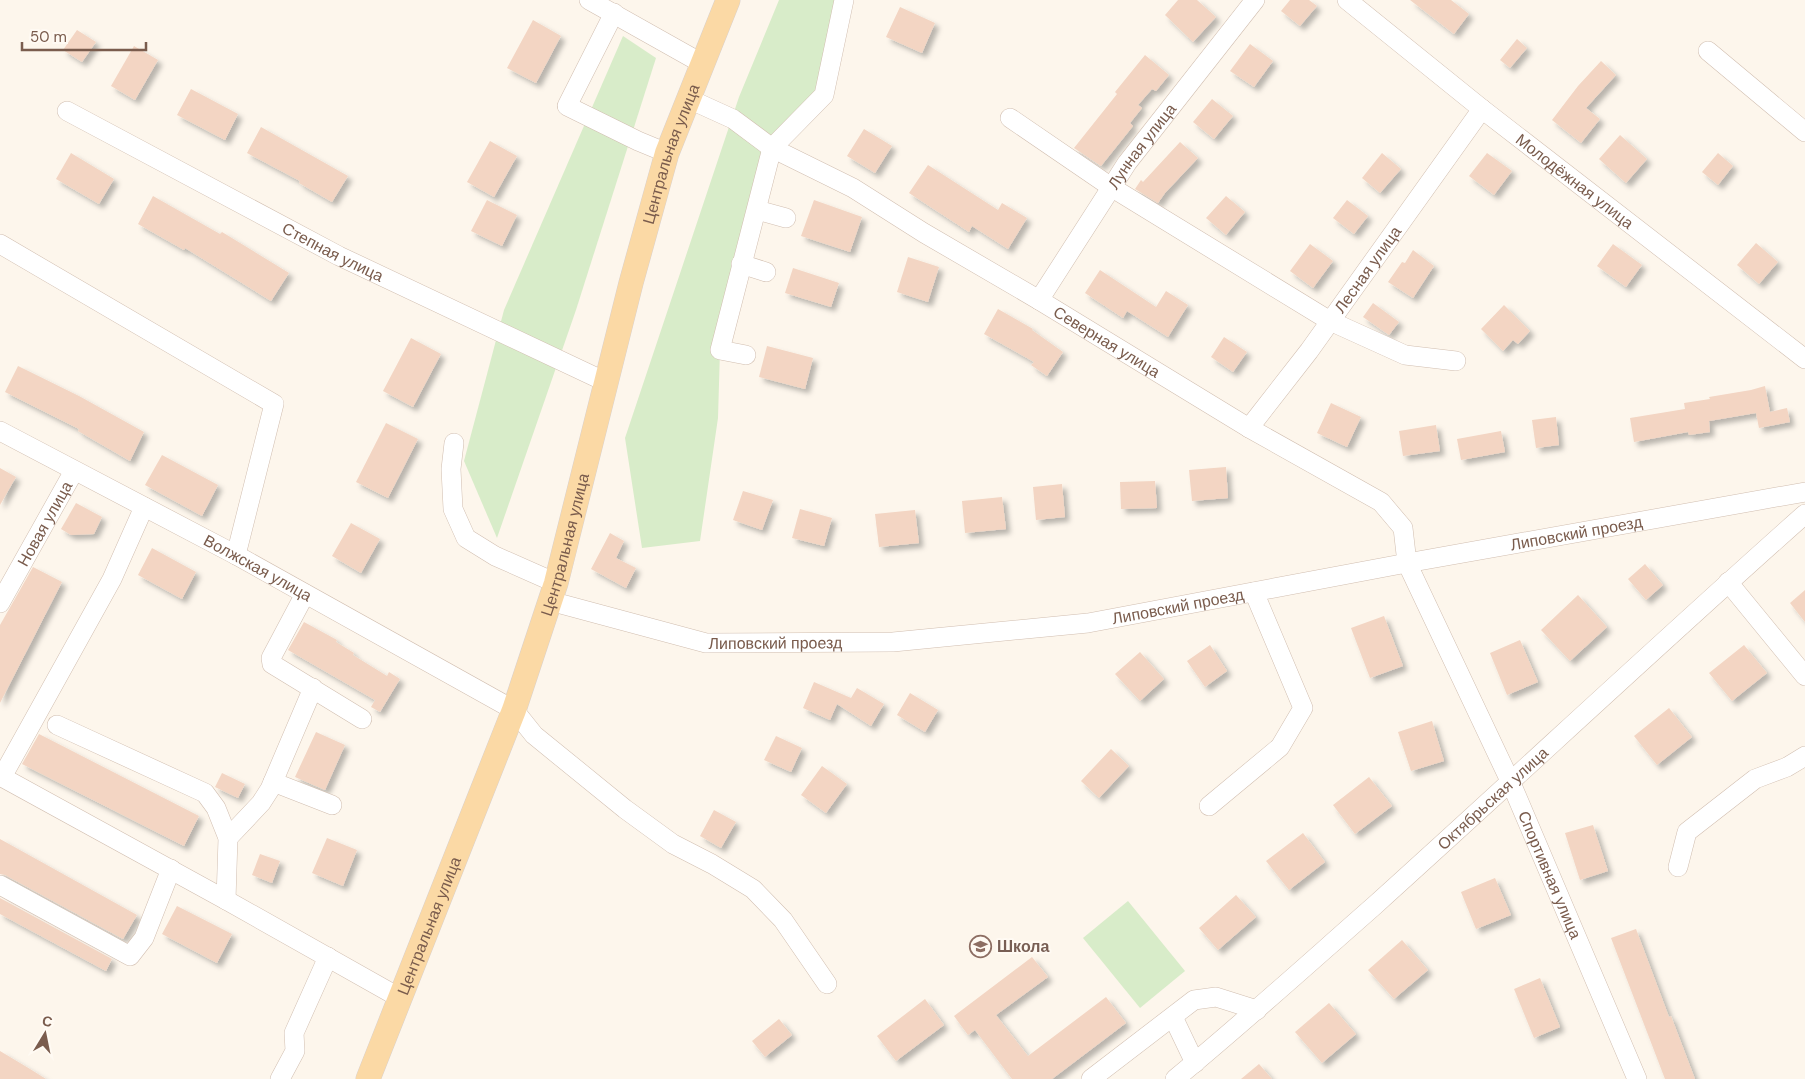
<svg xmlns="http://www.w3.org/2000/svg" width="1805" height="1079" viewBox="0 0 1805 1079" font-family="'DM Sans',sans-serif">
<defs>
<filter id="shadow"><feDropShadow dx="4.5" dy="4.5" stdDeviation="2.5" flood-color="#0004"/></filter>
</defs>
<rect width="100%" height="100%" fill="#fdf6ec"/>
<g fill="#d8ecc9">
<path d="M779,0H844L824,95L772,148L720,350L718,418L700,541L642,548L625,438L739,97Z"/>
<path d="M623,36L656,58L576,310L497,538L464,461L504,310Z"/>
<path d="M1128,901L1185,971L1140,1008L1083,938Z"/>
</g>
<g fill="#f3d5c3" filter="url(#shadow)">
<path d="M1178,0H1197L1216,17L1193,42L1165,15Z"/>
<path d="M1290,0H1309L1317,6L1300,26L1281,11Z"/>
<path d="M1410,0H1451L1469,14L1454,34Z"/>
<path d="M900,7L935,23L922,53L886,37Z"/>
<path d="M533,20L561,36L536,83L507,68Z"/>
<path d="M77,30L96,42L82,62L63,50Z"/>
<path d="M1517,39L1527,48L1510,68L1500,60Z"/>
<path d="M1250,44L1273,61L1254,87L1230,71Z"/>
<path d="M134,46L158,60L135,100L111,86Z"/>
<path d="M1145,55L1169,75L1156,91L1152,89L1138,105L1142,108L1130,123L1133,126L1101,166L1074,148L1117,94L1115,92Z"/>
<path d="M1601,61L1616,75L1586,108L1600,119L1581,143L1552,120L1578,86Z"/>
<path d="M191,89L238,114L225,140L177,115Z"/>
<path d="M1212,99L1233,116L1214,139L1193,122Z"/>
<path d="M261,127L348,176L332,202L299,183L300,181L247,153Z"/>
<path d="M864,129L892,146L875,173L847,156Z"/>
<path d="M1620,135L1647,159L1626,183L1599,159Z"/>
<path d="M490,141L517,156L494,197L467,182Z"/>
<path d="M1180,142L1198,158L1165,193L1158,203L1135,189L1141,180L1143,182Z"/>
<path d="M71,153L114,179L99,204L56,179Z"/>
<path d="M1382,153L1401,169L1380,193L1362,178Z"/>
<path d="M1487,153L1512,171L1494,195L1469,176Z"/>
<path d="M1718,153L1733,166L1718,185L1702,172Z"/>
<path d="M928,165L998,210L1002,203L1027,218L1008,249L972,226L969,232L909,193Z"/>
<path d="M153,196L220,234L222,232L289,273L271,301L185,248L184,250L138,224Z"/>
<path d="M1226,196L1245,212L1226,235L1206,218Z"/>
<path d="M487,200L517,215L502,246L471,231Z"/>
<path d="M814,200L862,217L850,252L801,236Z"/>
<path d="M1347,200L1368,216L1354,234L1333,218Z"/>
<path d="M1756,243L1778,262L1759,284L1737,265Z"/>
<path d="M1310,244L1333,261L1313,288L1290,271Z"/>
<path d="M1613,244L1642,265L1626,287L1597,266Z"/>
<path d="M1413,250L1434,266L1413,298L1388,282L1402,262L1405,263Z"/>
<path d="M908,257L939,267L928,302L897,292Z"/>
<path d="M793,268L839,283L831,307L785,293Z"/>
<path d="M1100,270L1156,307L1166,291L1188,305L1168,337L1127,311L1123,318L1085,293Z"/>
<path d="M1373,303L1399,322L1389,335L1363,317Z"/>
<path d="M1504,305L1530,331L1518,344L1513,340L1503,351L1481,329Z"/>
<path d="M998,309L1033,329L1032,330L1063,352L1047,376L1031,365L1034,362L984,334Z"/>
<path d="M1224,337L1247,352L1233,372L1211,357Z"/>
<path d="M411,338L441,354L413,407L383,391Z"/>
<path d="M767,346L813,358L805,389L759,377Z"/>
<path d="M18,366L79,396L144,432L130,461L78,431L79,429L5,392Z"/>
<path d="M1765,386L1770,412L1787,408L1790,422L1759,428L1756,413L1709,421L1710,432L1689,435L1688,432L1634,442L1630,418L1685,409L1684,403L1710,399L1709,397L1751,390Z"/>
<path d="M1331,403L1361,417L1347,447L1317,433Z"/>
<path d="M1556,417L1559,445L1536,448L1532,420Z"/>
<path d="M386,423L418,439L388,498L356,482Z"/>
<path d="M1436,425L1440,451L1403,456L1399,431Z"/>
<path d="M1501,431L1505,452L1461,460L1457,439Z"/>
<path d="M162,455L218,485L202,516L145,485Z"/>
<path d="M1226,467L1228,498L1192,501L1189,470Z"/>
<path d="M0,468L16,477L0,505Z"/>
<path d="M1155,481L1157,508L1121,509L1120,482Z"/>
<path d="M1062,484L1065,517L1036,520L1033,487Z"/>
<path d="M743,491L773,500L762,530L733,520Z"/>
<path d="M1002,497L1006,529L965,533L962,501Z"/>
<path d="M76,503L102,517L94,534L71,535L61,529Z"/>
<path d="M800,509L832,518L824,546L792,538Z"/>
<path d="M915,510L919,543L879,547L875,514Z"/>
<path d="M351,523L380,539L361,573L332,556Z"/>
<path d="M610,533L624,541L616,558L636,568L626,588L591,569Z"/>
<path d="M152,548L196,572L182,599L138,575Z"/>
<path d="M1645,564L1663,585L1646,600L1628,579Z"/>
<path d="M33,567L62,582L0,703V625Z"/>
<path d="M1805,590V622L1790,603Z"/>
<path d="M1578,595L1607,627L1570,661L1541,630Z"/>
<path d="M1384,616L1403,666L1370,678L1351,628Z"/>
<path d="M304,622L337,640L336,642L354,653L353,655L387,676L389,672L400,679L380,712L371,707L375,700L288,650Z"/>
<path d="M1520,640L1538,682L1507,695L1490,653Z"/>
<path d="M1210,645L1227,671L1205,687L1187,661Z"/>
<path d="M1744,645L1767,673L1732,701L1709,673Z"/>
<path d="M1140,652L1164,679L1140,701L1115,674Z"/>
<path d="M814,682L851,698L857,688L884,704L871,726L837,704L830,720L803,708Z"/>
<path d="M910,693L938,710L925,732L897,715Z"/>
<path d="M1669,708L1692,737L1657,765L1634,736Z"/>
<path d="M1432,721L1444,761L1411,771L1398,732Z"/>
<path d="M316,732L345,745L325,790L295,777Z"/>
<path d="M39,734L199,816L184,846L22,764Z"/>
<path d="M776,736L802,748L791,772L764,760Z"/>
<path d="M1111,749L1129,766L1099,798L1081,781Z"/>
<path d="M822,766L847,784L826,813L801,795Z"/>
<path d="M222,773L245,784L238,798L215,787Z"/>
<path d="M1369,777L1392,806L1355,834L1333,805Z"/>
<path d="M714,810L736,822L721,848L700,836Z"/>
<path d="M1593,825L1608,871L1580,880L1565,833Z"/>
<path d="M1303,833L1325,862L1289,890L1266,861Z"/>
<path d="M327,838L357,850L343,886L312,873Z"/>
<path d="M0,839L137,915L123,939L5,875L0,874Z"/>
<path d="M260,854L280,861L272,883L252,875Z"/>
<path d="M1495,878L1511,915L1476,929L1461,892Z"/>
<path d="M1236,895L1256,917L1218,950L1199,928Z"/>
<path d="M0,898L112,959L106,971L0,914Z"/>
<path d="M177,906L232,934L217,963L162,934Z"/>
<path d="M1636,929L1669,1017L1671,1016L1695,1079H1665L1611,938Z"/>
<path d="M1402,940L1428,970L1394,999L1368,970Z"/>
<path d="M1032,957L1048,977L996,1015L1028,1056L1106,997L1126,1023L1052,1079H1012L975,1030L968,1035L954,1016Z"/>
<path d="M1540,978L1560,1027L1534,1038L1514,989Z"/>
<path d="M925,999L944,1025L896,1061L877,1036Z"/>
<path d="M1329,1003L1356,1034L1322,1063L1295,1032Z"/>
<path d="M779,1019L792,1035L765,1057L752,1041Z"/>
<path d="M0,1051L30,1069L46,1079H0Z"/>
<path d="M1259,1064L1272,1079H1241Z"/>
</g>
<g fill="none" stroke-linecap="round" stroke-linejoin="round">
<defs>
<g id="minor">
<path d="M589,0L703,64"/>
<path id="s1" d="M1347,0L1482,109L1805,359"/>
<path d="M614,13L567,106L638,141L667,153"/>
<path d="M1708,51L1805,132"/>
<path id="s2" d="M689,99L733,119L772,148L853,188L924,233L1039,300L1249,428L1381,502L1403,528L1407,563L1511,783L1637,1079"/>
<path id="s3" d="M67,111L339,256L606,382"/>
<path d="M1010,118L1111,187L1330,321L1405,355L1456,361"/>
<path d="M757,210L786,218"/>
<path d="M0,244L274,404L236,555"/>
<path d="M741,264L766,272"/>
<path id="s4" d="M1039,300L1127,163L1255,0"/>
<path d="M746,355L720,350L772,148L824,95L844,0"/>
<path id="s5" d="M1249,428L1309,351L1482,109"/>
<path id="s6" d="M0,431L236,555L514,710L534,735L625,809L673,844L712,864L753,889L783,920L827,984"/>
<path d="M454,443L451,469L453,509L466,538L495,556L556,583"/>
<path d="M1728,582L1805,676"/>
<path d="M305,594L271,658L272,664L362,719"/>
<path id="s7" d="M550,601L706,643L893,642L1088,623L1407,563L1805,492"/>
<path id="s8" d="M0,603L74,471"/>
<path d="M57,725L205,793L216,808L228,838L226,900"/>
<path d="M0,776L226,900L400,998"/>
<path d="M2,777L112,579L144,507"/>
<path d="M273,782L332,805"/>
<path d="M1209,806L1280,747L1303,708L1254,592"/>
<path d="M228,838L261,803L270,789L313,688"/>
<path d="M1678,867L1687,832L1755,779L1787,767L1805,756"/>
<path d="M0,885L130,956L144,938L171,869"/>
<path d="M1173,1017L1195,1063"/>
<path d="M280,1079L295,1051L294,1033L328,957"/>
<path d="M1091,1079L1194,1000L1216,997L1257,1010"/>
<path id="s9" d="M1175,1079C1243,1023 1308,964 1374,906C1518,776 1660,643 1805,514"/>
</g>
<g id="major">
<path id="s10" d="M368,1079L514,710L556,583L631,283L667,153L728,0"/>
</g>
</defs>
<use href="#minor" stroke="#d1beb0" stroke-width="20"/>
<use href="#major" stroke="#dad1cd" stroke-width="25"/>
<use href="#minor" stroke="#fff" stroke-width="19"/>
<use href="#major" stroke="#fbd9a5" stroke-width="24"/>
</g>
<defs>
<symbol id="school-ring" viewBox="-11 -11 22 22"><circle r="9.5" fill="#fffaf3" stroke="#8d6e63" stroke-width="1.5"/><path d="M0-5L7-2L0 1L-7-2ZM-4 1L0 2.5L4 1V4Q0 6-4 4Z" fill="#8d6e63"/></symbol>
</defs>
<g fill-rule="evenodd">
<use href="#school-ring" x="968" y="934" width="25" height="25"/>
</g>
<g text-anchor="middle" stroke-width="4" stroke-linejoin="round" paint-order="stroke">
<g font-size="16" fill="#7a5c4d" stroke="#fffaf3">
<text dy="6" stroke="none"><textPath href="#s4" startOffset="185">Лунная улица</textPath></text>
<text dy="6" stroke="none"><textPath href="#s10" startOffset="975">Центральная улица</textPath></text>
<text dy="6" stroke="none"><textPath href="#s1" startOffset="291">Молодёжная улица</textPath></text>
<text dy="6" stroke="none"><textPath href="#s3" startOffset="301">Степная улица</textPath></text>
<text dy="6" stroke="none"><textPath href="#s5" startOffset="198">Лесная улица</textPath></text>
<text dy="6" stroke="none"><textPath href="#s2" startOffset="484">Северная улица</textPath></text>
<text dy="6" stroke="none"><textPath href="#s8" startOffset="91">Новая улица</textPath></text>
<text dy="6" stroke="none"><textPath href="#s7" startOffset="1041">Липовский проезд</textPath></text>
<text dy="6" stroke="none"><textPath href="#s10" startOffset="570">Центральная улица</textPath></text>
<text dy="6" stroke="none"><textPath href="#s6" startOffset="292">Волжская улица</textPath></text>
<text dy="6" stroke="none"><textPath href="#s7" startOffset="636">Липовский проезд</textPath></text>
<text dy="6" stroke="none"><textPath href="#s7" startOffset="231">Липовский проезд</textPath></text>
<text dy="6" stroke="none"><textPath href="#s9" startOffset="424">Октябрьская улица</textPath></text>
<text dy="6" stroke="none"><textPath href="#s2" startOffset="1214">Спортивная улица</textPath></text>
<text dy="6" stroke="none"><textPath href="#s10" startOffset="165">Центральная улица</textPath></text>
</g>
<g font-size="16" font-weight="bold" fill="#785e54" stroke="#fffaf3" text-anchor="start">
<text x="997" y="952">Школа</text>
</g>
</g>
<g transform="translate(45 1034) rotate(10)" stroke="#fffaf3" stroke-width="4" paint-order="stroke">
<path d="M0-4L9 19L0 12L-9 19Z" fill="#7a5c4d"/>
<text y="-8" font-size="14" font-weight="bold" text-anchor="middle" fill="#7a5c4d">С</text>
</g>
<path d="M22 42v8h124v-8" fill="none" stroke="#7a5c4d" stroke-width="2.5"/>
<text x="30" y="42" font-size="15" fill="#7a5c4d" stroke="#fffaf3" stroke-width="4" paint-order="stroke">50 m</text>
</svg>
